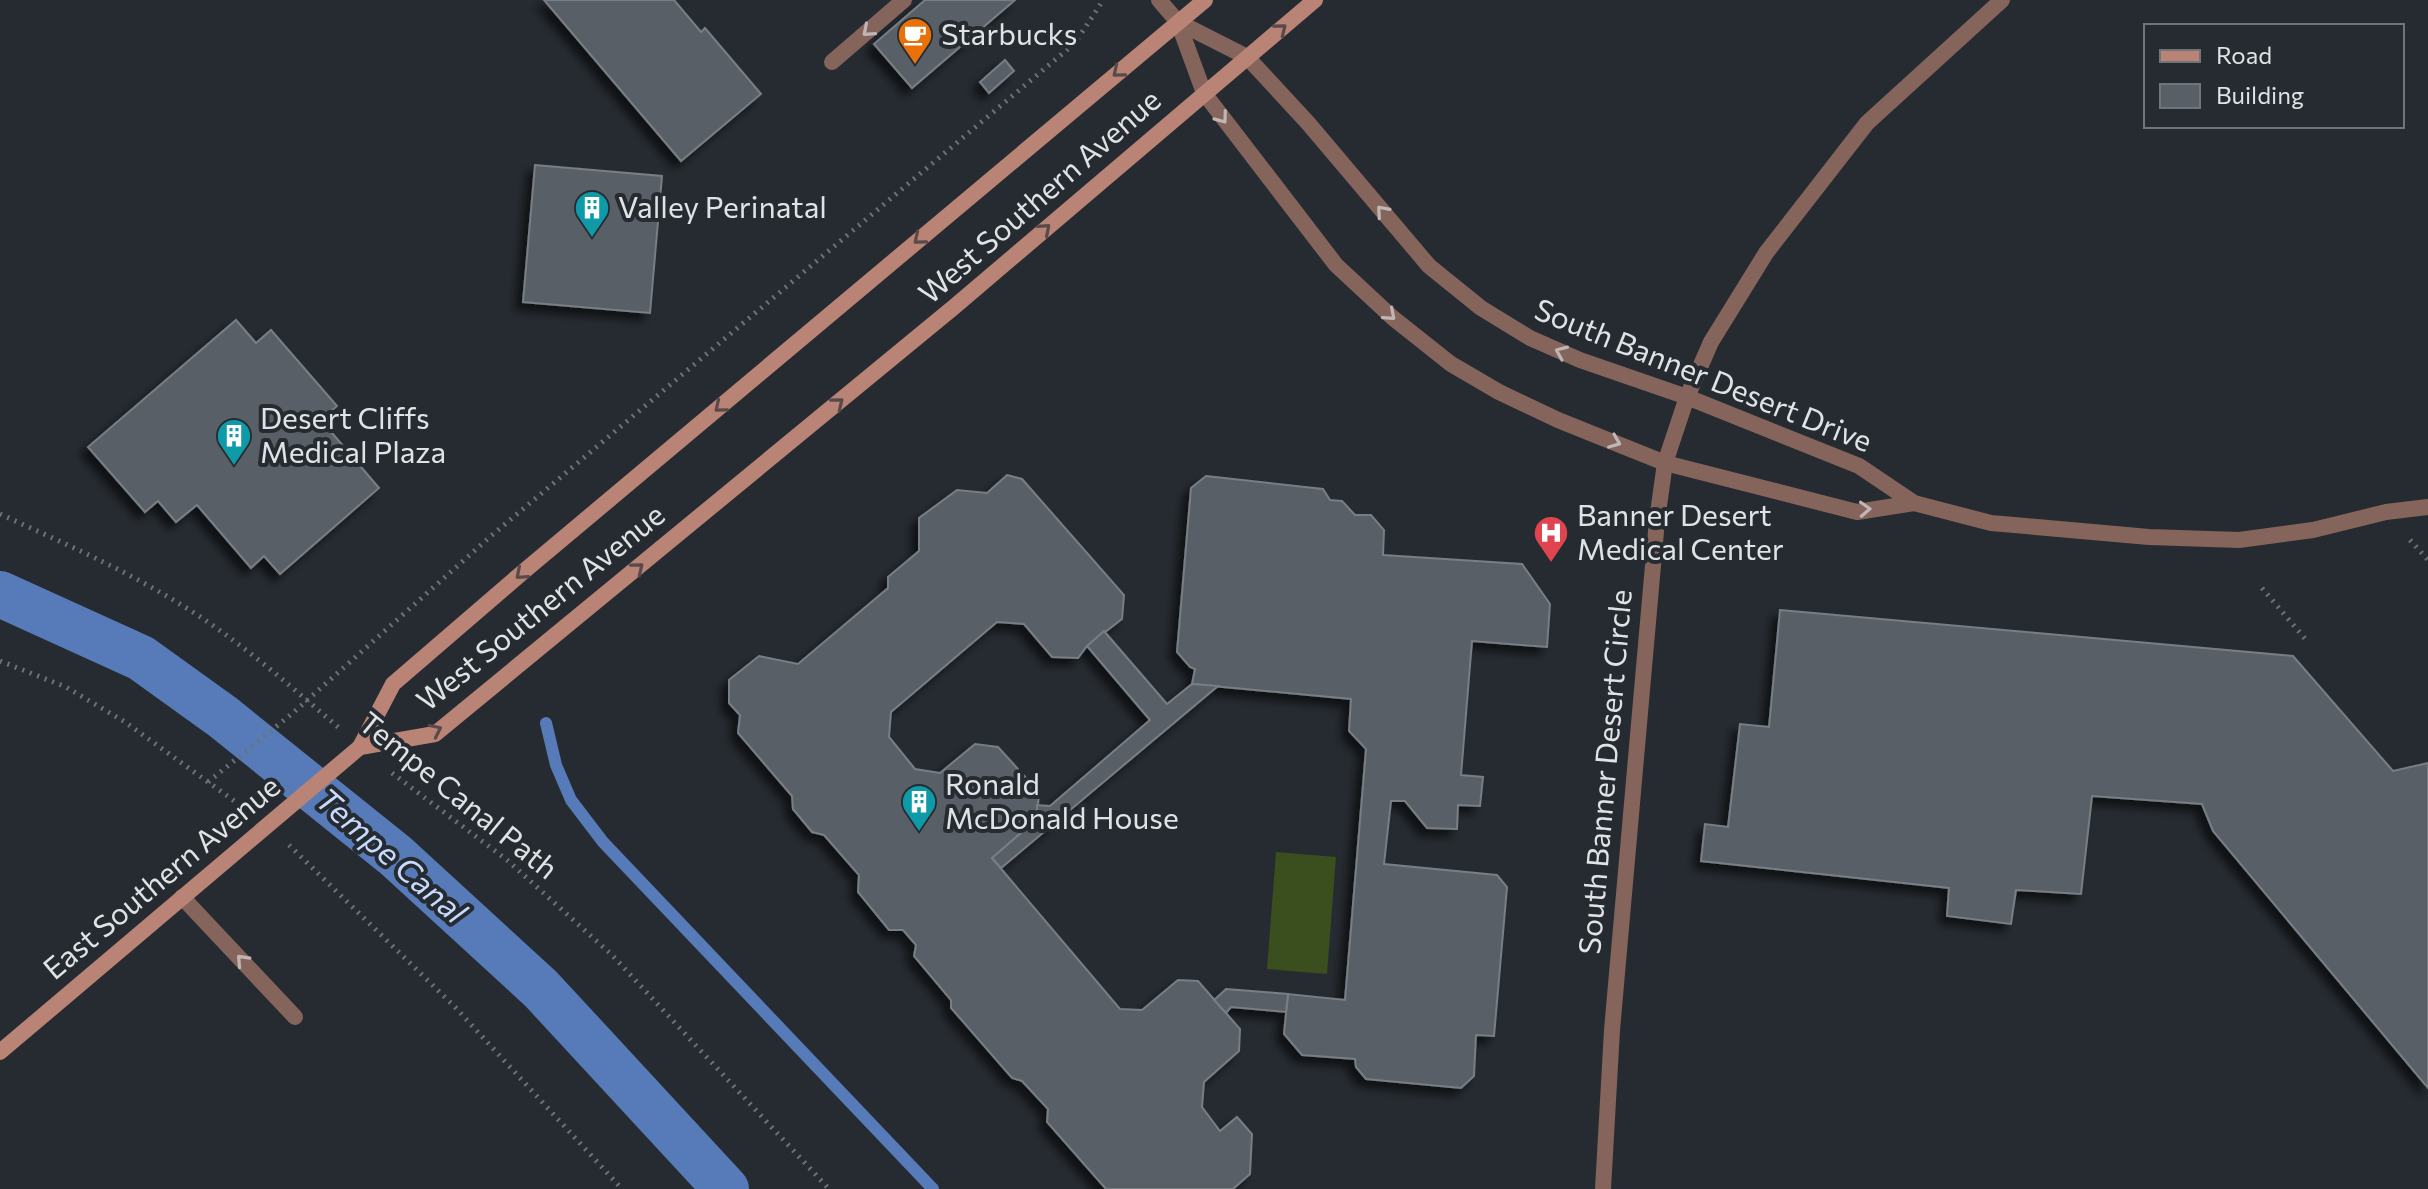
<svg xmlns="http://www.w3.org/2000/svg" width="2428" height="1189" viewBox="0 0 2428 1189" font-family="Commissioner,sans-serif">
<defs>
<filter id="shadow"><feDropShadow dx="-7" dy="7" stdDeviation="4" flood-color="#0009"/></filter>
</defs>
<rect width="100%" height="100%" fill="#262b31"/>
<path fill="#3b4e1d" d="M1276,852L1336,857L1327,974L1267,969Z"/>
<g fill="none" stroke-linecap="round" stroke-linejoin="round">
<path stroke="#567bb8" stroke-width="12" d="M546,723L556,765L571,800L603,842L933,1189"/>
<path stroke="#567bb8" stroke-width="46" d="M0,594L141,658L223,717L396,856L541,989L726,1189"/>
</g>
<g fill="#595f66" stroke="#777e84" stroke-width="2" filter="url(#shadow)">
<path d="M544,0H674L701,32L705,28L761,94L681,161Z"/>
<path d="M925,0H1015L912,88L874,44Z"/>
<path d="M1005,60L1014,71L989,93L980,82Z"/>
<path d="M535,165L662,176L650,313L523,302Z"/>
<path d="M236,320L256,343L271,330L337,406L321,420L379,488L280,574L264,556L251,568L197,505L176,522L158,501L145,512L88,447Z"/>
<path d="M1007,475L1022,479L1124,595L1122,619L1087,646L1078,658L1052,657L1024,624L997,622L891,712L889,737L915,769L940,773L975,744L998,747L1039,792L1037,819L992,858L1120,1009L1142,1010L1178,980L1198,981L1240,1029L1239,1051L1204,1082L1202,1107L1220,1131L1237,1117L1252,1134L1250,1174L1233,1189H1106L1047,1122L1048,1109L1022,1081L1012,1078L951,1008V1000L914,956L916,945L903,930H889L858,892L859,875L824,835L812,832L793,809L792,796L738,733L740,715L729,703V680L759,656L798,664L888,588V577L919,551V518L957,490L987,493Z"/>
<path d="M1206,476L1323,489L1330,500L1342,501L1355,515H1371L1384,530L1383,555L1522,564L1550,604L1547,647L1472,641L1461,775L1483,777L1480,806L1458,805L1457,829L1427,828L1405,801H1391L1384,864L1497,875L1507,887L1494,1036L1476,1035L1474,1076L1461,1088L1366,1079L1356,1067L1355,1059L1302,1055L1284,1034L1288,994L1345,1000L1366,749L1349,731L1351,699L1192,684L1195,669L1190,667L1177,652L1191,488Z"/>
<path d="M1780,610L2293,656L2393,771L2428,763V1088L2213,831L2202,804L2092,796L2081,894L2016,890L2011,924L1947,916L1949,888L1701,861L1705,824L1728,827L1740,724L1769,727Z"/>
<path d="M1104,631L1167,704L1192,684L1218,686L1001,868L992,858L1037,819V805L1050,806L1150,720L1087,646Z"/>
<path d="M1226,989L1288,994L1286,1012L1231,1007L1226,1013L1214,1000Z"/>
</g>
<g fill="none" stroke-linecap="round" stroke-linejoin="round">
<g stroke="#6d7276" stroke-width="5" stroke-dasharray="2 6" stroke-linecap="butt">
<path d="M0,514C59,541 119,567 175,601C234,636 287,683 339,728"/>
<path d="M2410,540L2428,560"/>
<path d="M2262,588L2307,641"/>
<path d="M0,661L66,687L125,722L244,808"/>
<path d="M392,773L507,860L612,955L829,1189"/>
<path d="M208,782L294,712L491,536L1075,43L1102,2"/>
<path d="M289,845L455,1007L622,1189"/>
</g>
<g stroke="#85645b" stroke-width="16">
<path d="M832,62L904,0"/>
<path d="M182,897L295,1017"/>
</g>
<g stroke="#85645b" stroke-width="16">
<path d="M1159,0L1178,22L1204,93L1336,265L1393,318L1451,364L1499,392L1558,420L1665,463L1857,512L1914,503"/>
<path d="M1178,22L1247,57L1308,123L1429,266L1481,308L1530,338L1580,360L1687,397L1859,466L1914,503L1991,523L2149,537L2239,540L2313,530L2386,512L2428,507"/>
<path d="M1603,1189L1612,1030L1657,520L1665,463L1687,397L1711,342L1766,253L1867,123L2002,0"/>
</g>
<g stroke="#b98375" stroke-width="16">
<path d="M360,747L435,734L954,307L1315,0"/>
<path d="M0,1052L360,747L393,684L523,572L1205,0"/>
</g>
</g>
<defs><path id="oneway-chevron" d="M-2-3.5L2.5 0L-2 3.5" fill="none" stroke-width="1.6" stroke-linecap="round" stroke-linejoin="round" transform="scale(2)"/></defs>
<g stroke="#594a49">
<use href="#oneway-chevron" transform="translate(1281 29) rotate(-39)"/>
<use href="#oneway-chevron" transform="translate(1118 72) rotate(140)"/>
<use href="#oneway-chevron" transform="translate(1045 229) rotate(-41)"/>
<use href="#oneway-chevron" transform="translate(919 239) rotate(140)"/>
<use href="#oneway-chevron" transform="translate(838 403) rotate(-39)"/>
<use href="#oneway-chevron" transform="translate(720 407) rotate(140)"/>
<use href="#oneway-chevron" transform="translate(638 568) rotate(-39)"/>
<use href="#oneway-chevron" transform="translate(521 574) rotate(139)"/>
<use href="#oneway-chevron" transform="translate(436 730) rotate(-26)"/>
</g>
<g stroke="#c0b7b5">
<use href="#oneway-chevron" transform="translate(868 31) rotate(139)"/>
<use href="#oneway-chevron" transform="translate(1222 118) rotate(54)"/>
<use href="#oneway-chevron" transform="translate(1382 211) rotate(-131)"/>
<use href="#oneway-chevron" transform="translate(1390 315) rotate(41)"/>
<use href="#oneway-chevron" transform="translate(1561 352) rotate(-157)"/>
<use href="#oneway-chevron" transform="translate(1615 442) rotate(22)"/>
<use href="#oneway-chevron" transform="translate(1865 509) rotate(-3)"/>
<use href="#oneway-chevron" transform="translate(242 960) rotate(-133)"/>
</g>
<defs>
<symbol id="cafe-pin" viewBox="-11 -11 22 30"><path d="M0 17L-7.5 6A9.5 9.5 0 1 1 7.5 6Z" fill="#e8710a" stroke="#262b31"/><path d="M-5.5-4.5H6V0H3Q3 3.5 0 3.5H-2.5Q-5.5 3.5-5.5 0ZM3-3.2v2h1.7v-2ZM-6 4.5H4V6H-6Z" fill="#fff"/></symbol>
<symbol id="building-pin" viewBox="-11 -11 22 30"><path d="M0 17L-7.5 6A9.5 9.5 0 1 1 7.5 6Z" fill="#0f9aa8" stroke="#262b31"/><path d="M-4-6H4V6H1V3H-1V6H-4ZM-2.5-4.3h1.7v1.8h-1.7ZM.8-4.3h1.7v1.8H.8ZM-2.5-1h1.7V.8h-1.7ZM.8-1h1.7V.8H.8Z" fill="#fff"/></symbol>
<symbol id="hospital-pin" viewBox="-11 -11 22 30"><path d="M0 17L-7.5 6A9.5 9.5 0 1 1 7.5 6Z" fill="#e0444e" stroke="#262b31"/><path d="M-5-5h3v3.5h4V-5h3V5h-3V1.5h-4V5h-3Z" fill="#fff"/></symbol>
</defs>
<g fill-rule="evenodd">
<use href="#cafe-pin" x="895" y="15" width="40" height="54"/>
<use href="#building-pin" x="572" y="188" width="40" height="54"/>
<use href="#building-pin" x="214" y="416" width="40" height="54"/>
<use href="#hospital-pin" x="1531" y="513" width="40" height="54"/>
<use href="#building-pin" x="899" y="782" width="40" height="54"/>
</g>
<g text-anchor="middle" stroke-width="8" stroke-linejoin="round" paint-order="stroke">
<g font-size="30" fill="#dfe3e6" stroke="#262b31" text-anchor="start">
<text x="941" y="45">Starbucks</text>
<text x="618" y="218">Valley Perinatal</text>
<text x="260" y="429">Desert Cliffs<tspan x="260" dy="34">Medical Plaza</tspan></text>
<text x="1577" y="526">Banner Desert<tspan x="1577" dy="34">Medical Center</tspan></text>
<text x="945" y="795">Ronald<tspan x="945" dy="34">McDonald House</tspan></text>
</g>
<g font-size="30" fill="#dfe3e6" stroke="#262b31">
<text transform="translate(1040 197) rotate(-41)" y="10">West Southern Avenue</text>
<text transform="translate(1703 376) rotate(22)" y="10">South Banner Desert Drive</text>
<text transform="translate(541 608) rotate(-39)" y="10">West Southern Avenue</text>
<text transform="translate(1606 772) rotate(-85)" y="10">South Banner Desert Circle</text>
<text transform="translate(458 796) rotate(39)" y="10">Tempe Canal Path</text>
<text transform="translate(162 878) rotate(-40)" y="10">East Southern Avenue</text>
</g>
<g font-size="32" font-style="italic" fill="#c6dbfe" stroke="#262b31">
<text transform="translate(391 856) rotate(41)" y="11">Tempe Canal</text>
</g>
</g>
<rect x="2144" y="24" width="260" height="104" fill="#262b31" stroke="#707579" stroke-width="2"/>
<rect x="2160" y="50" width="40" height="12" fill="#b98375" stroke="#707579" stroke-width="2"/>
<text x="2216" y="64" font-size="24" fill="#dfe3e6">Road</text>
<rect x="2160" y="84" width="40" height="24" fill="#595f66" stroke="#707579" stroke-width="2"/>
<text x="2216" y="104" font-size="24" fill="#dfe3e6">Building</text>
</svg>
